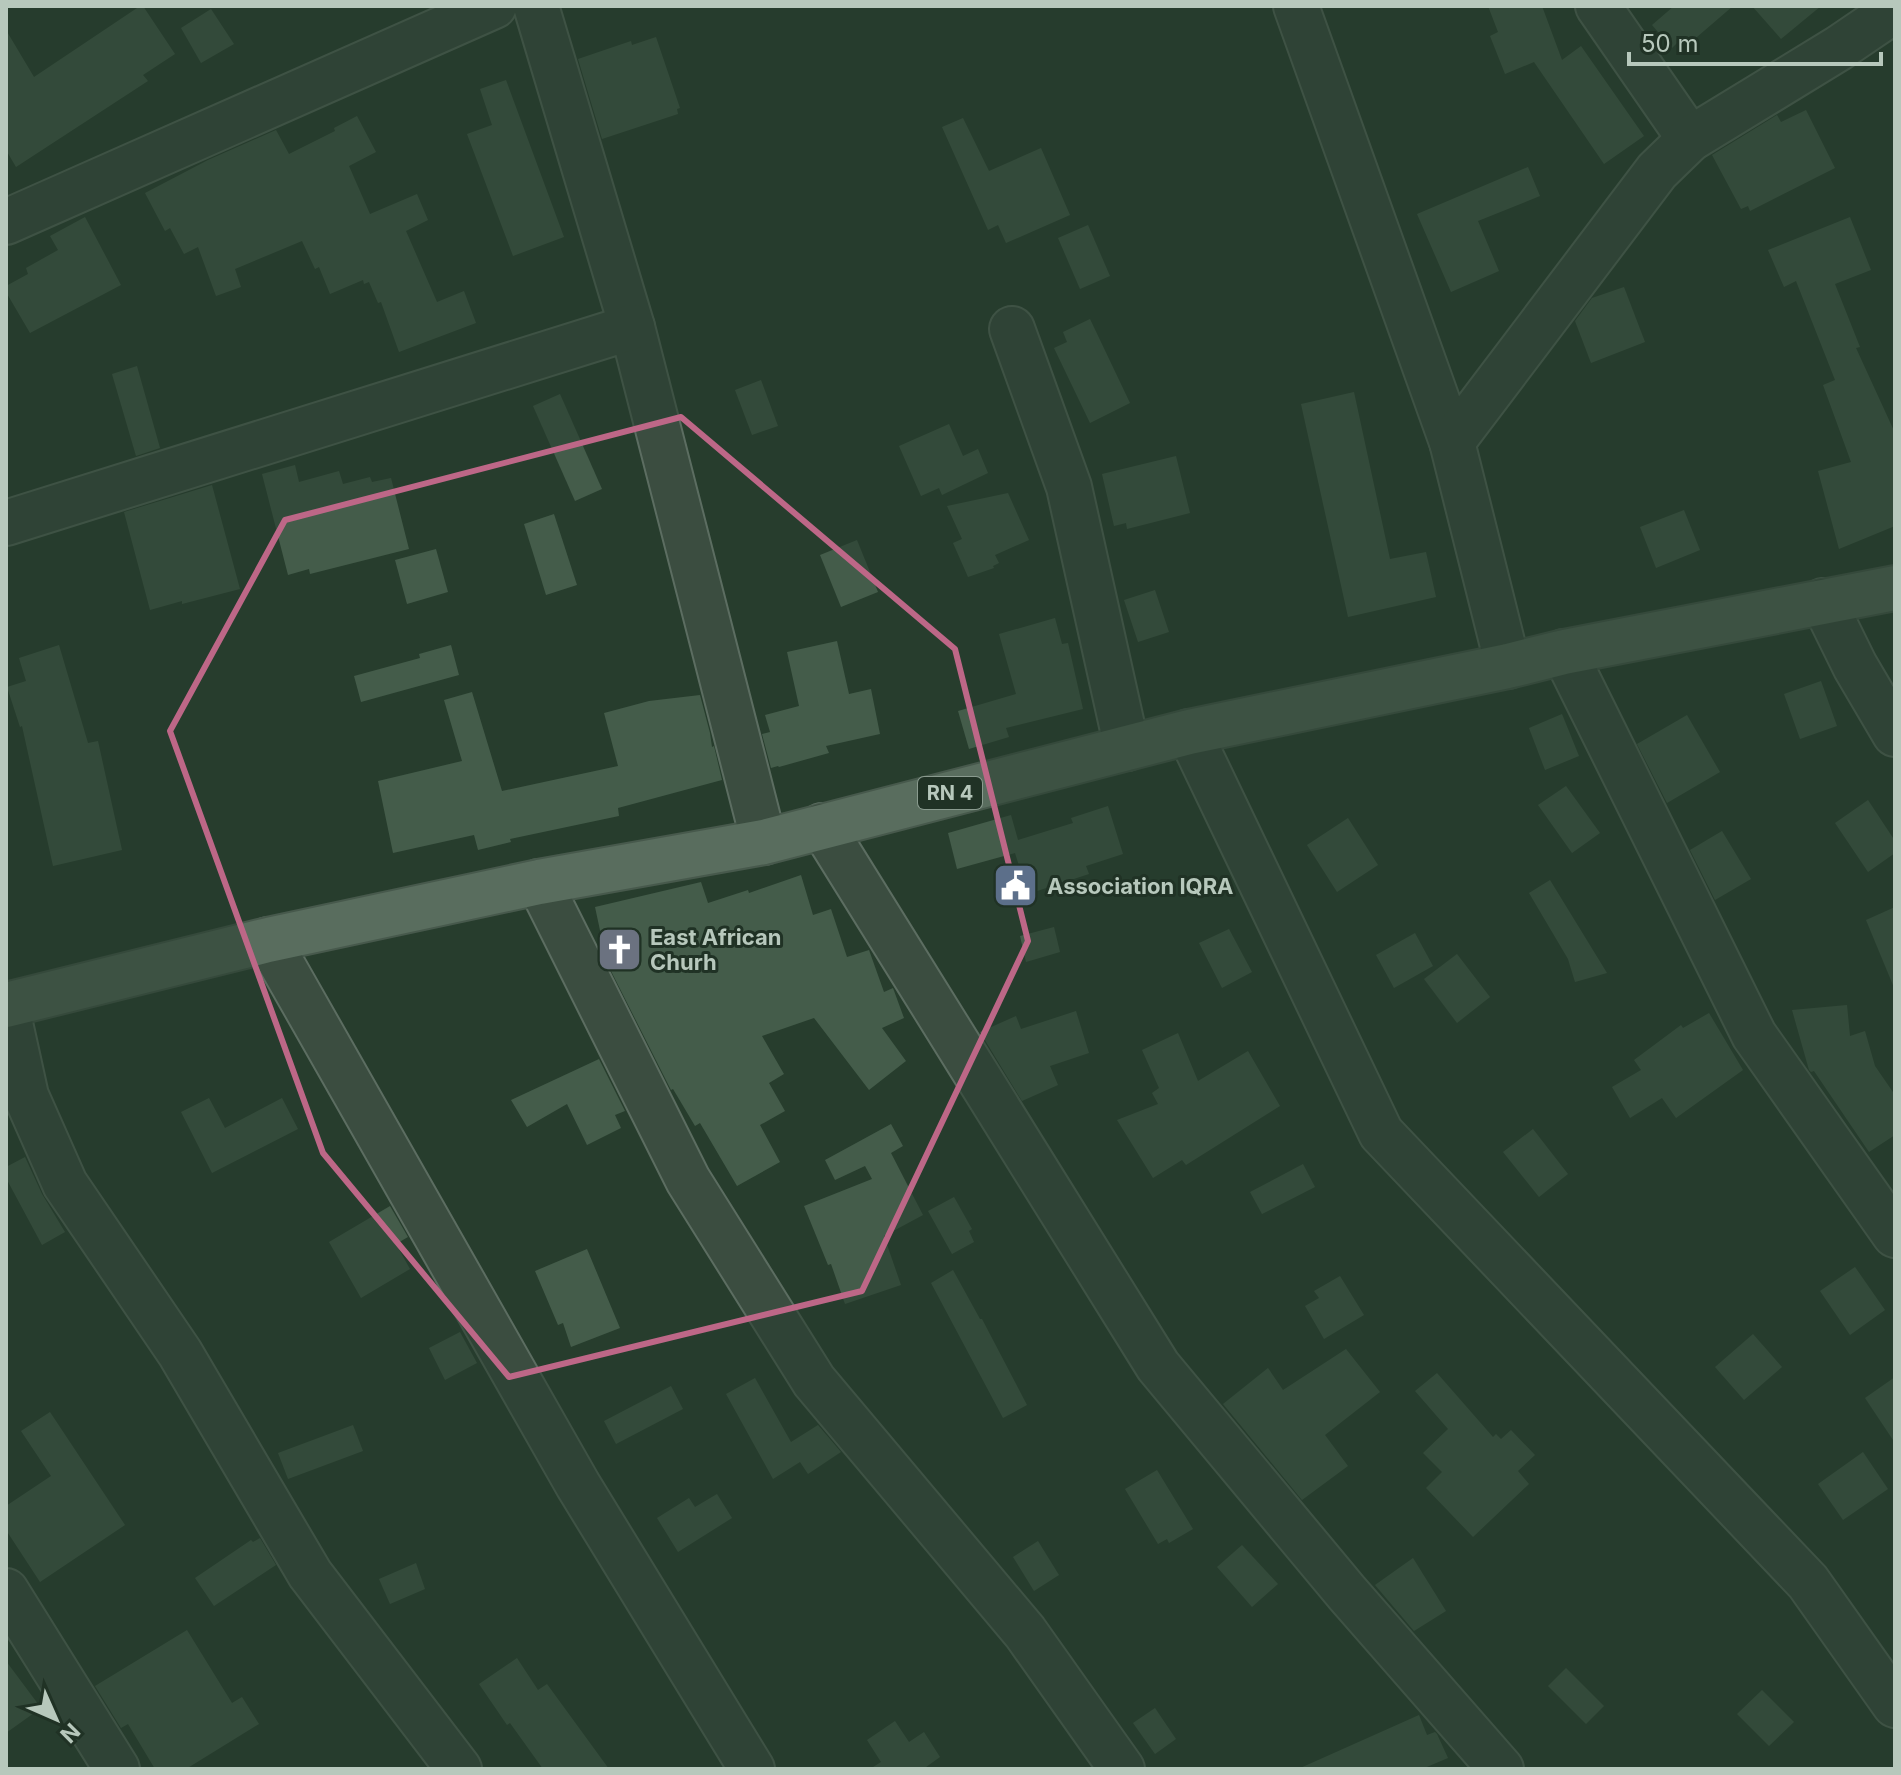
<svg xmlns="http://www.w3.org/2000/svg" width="1901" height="1775" viewBox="0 0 1901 1775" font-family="Inter,sans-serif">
<rect width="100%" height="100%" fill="#273d2d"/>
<g fill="#445c4a">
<path d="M140,6H143L175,54L143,75L148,81L16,167L6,150V30L34,77Z"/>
<path d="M1488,6H1542L1562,60L1581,46L1644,136L1604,164L1534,62L1505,74L1490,36L1498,32Z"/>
<path d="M1674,6H1733L1683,49L1678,42L1672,48L1652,25Z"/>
<path d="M1752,6H1821L1781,39Z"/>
<path d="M211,9L234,44L201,63L181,28Z"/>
<path d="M656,37L680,108L677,109L678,114L602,139L578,59L631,41L632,45Z"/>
<path d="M506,80L564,237L513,256L467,134L492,125L480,89Z"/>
<path d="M1806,110L1835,168L1750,211L1748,206L1741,209L1712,155L1777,115L1781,122Z"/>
<path d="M357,116L376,152L349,166L370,214L417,194L428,220L406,231L437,302L464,291L476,323L399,352L381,302L378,303L369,282L364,284L363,280L330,294L319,267L315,269L302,241L235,269L241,287L216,296L198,247L184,254L170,228L165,231L145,193L208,160L276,130L289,154L335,131L334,128Z"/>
<path d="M963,118L989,171L1041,148L1070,215L1006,243L998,225L988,230L942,127Z"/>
<path d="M1528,167L1540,196L1478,221L1499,271L1451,292L1417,214Z"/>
<path d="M85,217L121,285L30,333L6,292V286L28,274L26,268L58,250L50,236Z"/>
<path d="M1850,217L1871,270L1835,284L1860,347L1856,348L1895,433V526L1839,549L1818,471L1851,462L1823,385L1835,380L1796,281L1784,287L1768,250Z"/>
<path d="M1088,225L1110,276L1080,289L1058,238Z"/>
<path d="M1624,287L1645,342L1591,363L1575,321L1592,298Z"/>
<path d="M1090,319L1130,403L1090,423L1054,348L1067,342L1063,332Z"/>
<path d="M137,366L160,448L136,456L112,374Z"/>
<path d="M761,380L778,426L752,435L735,390Z"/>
<path d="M1354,392L1390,559L1426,552L1436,597L1348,617L1301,404Z"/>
<path d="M560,394L602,489L575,501L533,406Z"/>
<path d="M949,424L963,456L978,449L988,473L942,495L939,488L921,496L899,446Z"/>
<path d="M1176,456L1190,513L1127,529L1126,523L1114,526L1102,474Z"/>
<path d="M295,465L299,482L339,471L343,484L370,477L372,482L391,478L409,549L310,574L309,569L288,575L262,474Z"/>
<path d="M212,485L240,589L182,604V601L150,610L124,512Z"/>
<path d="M1008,493L1029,540L995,555L999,563L993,566L994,568L968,577L953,543L962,539L947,506Z"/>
<path d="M1684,510L1700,550L1656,568L1640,527Z"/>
<path d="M554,514L577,585L546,595L524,524Z"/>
<path d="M857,540L878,592L841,607L820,555Z"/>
<path d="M436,549L448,592L407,604L395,560Z"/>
<path d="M1155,590L1169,632L1138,642L1124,600Z"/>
<path d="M1055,618L1062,644L1068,643L1083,709L1006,728L1009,737L969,749L958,711L1016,694L999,634Z"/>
<path d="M837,641L849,694L871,689L880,734L826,746L829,753L779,767L778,766L771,768L762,734L770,732L765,715L799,706L787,652Z"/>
<path d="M59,645L88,743L98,741L122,850L53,866L22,726L20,727L7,687L26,681L19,658Z"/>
<path d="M451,645L459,675L361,702L354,676L420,658L419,654Z"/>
<path d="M1821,681L1837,726L1800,739L1784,694Z"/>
<path d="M472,692L502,791L618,766L604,713L649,701L700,695L710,733L712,747L714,746L722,780L618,808L619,816L510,839L511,842L478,850L474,835L393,853L378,781L462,761L444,700Z"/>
<path d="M1562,714L1579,756L1545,770L1529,728Z"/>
<path d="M1687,715L1720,772L1667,803L1637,744Z"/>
<path d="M1566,786L1600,833L1572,853L1538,805Z"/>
<path d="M1868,800L1895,841V853L1868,872L1835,823Z"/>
<path d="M1108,806L1123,854L1086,866L1089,874L1028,894L1015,853L957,869L948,833L1011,815L1018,840L1073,823L1071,818Z"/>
<path d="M1348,818L1378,865L1337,892L1307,845Z"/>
<path d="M1722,831L1751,879L1715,900L1690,850Z"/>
<path d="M801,875L813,915L831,909L847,957L869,950L884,992L893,988L904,1018L882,1028L906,1061L869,1090L814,1018L762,1036L784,1074L769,1083L785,1111L760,1125L780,1162L737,1186L700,1123L695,1126L673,1089L671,1090L607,963L595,907L701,882L708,903L748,890L749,893Z"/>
<path d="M1550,880L1607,973L1575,982L1568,959L1529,893Z"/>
<path d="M1895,907V990L1866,920Z"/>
<path d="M1054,927L1060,952L1026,962L1020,936Z"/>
<path d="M1229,929L1252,972L1222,988L1199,943Z"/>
<path d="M1415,933L1433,966L1394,988L1376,955Z"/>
<path d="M1457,954L1490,997L1457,1023L1424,979Z"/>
<path d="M1847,1005L1850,1036L1865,1031L1875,1066L1895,1095V1135L1869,1152L1814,1071L1811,1072L1809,1070L1792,1010Z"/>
<path d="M1076,1011L1089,1053L1050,1066L1058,1085L1022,1101L980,1032L1016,1016L1021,1029Z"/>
<path d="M1709,1013L1743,1070L1676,1118L1662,1098L1630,1118L1612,1087L1641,1070L1634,1060L1681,1025L1683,1028Z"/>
<path d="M1178,1033L1198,1081L1248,1051L1280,1106L1186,1165L1182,1160L1153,1178L1117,1120L1158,1104L1152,1093L1159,1088L1142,1050Z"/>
<path d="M599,1059L625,1111L615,1115L621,1128L587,1145L567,1104L527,1127L511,1100Z"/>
<path d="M209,1098L225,1128L282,1098L298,1129L212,1173L181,1112Z"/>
<path d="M891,1124L903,1146L891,1153L923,1215L884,1236L901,1285L845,1304L831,1264L828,1265L804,1206L872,1179L865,1166L835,1180L825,1160Z"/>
<path d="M1533,1129L1568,1174L1539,1197L1503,1152Z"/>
<path d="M25,1157L42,1194L65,1232L42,1245L6,1178V1167Z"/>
<path d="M1303,1164L1315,1187L1262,1214L1250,1192Z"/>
<path d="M954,1197L972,1229L969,1231L974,1242L952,1254L928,1211Z"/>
<path d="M390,1206L408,1237L396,1244L410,1269L361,1298L329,1242Z"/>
<path d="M587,1249L620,1328L571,1347L563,1323L558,1325L535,1271Z"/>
<path d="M1855,1267L1885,1310L1850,1335L1820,1291Z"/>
<path d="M953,1270L980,1319H982L1027,1405L1003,1418L931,1283Z"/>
<path d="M1340,1276L1364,1315L1324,1339L1305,1306L1319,1298L1314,1291Z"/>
<path d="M460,1332L477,1363L445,1380L429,1348Z"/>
<path d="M1753,1334L1782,1367L1744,1400L1715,1367Z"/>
<path d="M1346,1349L1380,1392L1325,1435L1348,1466L1302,1500L1223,1404L1268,1368L1283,1390Z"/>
<path d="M1437,1373L1493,1437L1496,1434L1501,1439L1511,1430L1535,1455L1518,1471L1529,1484L1473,1537L1426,1488L1442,1472L1423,1453L1448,1429L1415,1391Z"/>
<path d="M1895,1377V1443L1865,1398Z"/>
<path d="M755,1378L791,1442L818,1425L841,1452L808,1474L800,1462L773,1479L726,1394Z"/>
<path d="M671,1386L683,1409L616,1444L604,1421Z"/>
<path d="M50,1412L125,1525L40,1582L6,1530V1506L51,1476L21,1431Z"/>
<path d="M353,1425L363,1451L288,1479L278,1453Z"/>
<path d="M1863,1452L1888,1489L1843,1520L1818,1484Z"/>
<path d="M1157,1470L1193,1529L1169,1543L1167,1539L1158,1544L1125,1489Z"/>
<path d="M717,1494L732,1518L678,1552L657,1518L689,1498L695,1507Z"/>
<path d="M260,1538L276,1565L214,1606L195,1578L251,1540L253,1542Z"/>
<path d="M1038,1541L1059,1575L1034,1591L1013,1557Z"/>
<path d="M1242,1545L1278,1584L1252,1607L1217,1567Z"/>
<path d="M1413,1558L1446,1611L1414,1631L1375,1585Z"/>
<path d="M416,1563L425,1589L390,1604L379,1579Z"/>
<path d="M187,1630L232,1703L242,1697L259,1724L186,1769H155L128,1724L121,1728L95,1686Z"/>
<path d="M517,1658L538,1690L547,1684L609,1769H543L510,1723L507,1725L479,1684Z"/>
<path d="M6,1661L41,1708L6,1733Z"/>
<path d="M1566,1668L1604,1706L1586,1724L1548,1686Z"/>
<path d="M1762,1690L1794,1722L1769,1746L1737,1714Z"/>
<path d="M1155,1708L1176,1739L1155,1754L1133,1723Z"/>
<path d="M1419,1715L1427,1735L1435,1732L1437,1734L1448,1758L1422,1769H1298Z"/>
<path d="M895,1721L909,1742L924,1732L940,1757L926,1767L927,1769H870L881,1762L867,1740Z"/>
</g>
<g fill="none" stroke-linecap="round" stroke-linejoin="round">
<defs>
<g id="minor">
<path d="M536,6L632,327L764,842"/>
<path d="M1296,6L1452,442L1508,666"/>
<path d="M1598,6L1690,139"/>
<path d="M6,222L494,6"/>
<path d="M1012,329L1069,487L1127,748"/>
<path d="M1452,442L1657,171L1690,139L1839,48L1895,10"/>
<path d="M6,523L632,327"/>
<path d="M1823,601L1855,666L1895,734"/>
<path d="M1564,652L1754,1035L1895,1235"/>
<path d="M1189,732L1381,1133L1808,1582L1895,1705"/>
<path d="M822,826L1158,1366L1347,1593L1501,1769"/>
<path d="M539,882L688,1180L814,1381L1025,1632L1122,1769"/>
<path d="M268,940L578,1485L752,1769"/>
<path d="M6,1005L26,1096L65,1184L180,1353L310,1574L459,1769"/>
<path d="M6,1591L117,1769"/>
</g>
<path id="major" d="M6,1005L268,940L539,882L764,842L1189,732L1508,666L1564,652L1895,588"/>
</defs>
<use href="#minor" stroke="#5c6d61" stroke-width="48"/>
<use href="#major" stroke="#47594c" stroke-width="48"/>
<use href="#minor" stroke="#3b4d40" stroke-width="44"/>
<use href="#major" stroke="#596d5e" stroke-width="44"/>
</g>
<path d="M0 0H1901V1775H0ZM681,417L955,649L1028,941L862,1291L509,1377L323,1153L170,731L285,520Z" fill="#273d2d" fill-opacity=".55" fill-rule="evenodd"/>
<path fill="none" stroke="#bd6787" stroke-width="6" stroke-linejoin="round" d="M681,417L955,649L1028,941L862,1291L509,1377L323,1153L170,731L285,520Z"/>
<defs>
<symbol id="civic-square" viewBox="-11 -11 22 22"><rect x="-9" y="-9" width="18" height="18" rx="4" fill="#5c6f8a" stroke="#203225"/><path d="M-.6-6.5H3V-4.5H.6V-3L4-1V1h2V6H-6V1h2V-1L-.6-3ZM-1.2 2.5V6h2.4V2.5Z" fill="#fff"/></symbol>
<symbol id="church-square" viewBox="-11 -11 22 22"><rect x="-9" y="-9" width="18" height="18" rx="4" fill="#6b7280" stroke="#203225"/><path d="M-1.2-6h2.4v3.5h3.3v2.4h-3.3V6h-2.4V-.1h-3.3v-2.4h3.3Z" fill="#fff"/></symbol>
</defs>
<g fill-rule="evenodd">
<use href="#civic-square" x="990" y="860" width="51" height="51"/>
<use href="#church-square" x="594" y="924" width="51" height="51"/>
</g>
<g text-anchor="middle" stroke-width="6" stroke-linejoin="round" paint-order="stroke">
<rect fill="#203225" stroke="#8a9b8f" stroke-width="2" x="918" y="777" width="64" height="32" rx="6"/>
<g font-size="20" font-weight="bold" fill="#b7c8bc">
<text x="950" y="800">RN 4</text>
</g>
<g font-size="22" font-weight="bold" fill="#b7c8bc" stroke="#203225" text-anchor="start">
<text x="1047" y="894">Association IQRA</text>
<text x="650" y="945">East African<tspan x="650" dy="25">Churh</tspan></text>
</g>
</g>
<rect width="1901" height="1775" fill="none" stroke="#b7c8bc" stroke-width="16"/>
<g transform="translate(56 1719) rotate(135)" stroke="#203225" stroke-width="6" paint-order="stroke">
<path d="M0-6L14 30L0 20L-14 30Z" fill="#b7c8bc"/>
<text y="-12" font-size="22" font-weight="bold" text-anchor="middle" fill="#b7c8bc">N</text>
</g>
<path d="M1629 52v12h252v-12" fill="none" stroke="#b7c8bc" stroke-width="4"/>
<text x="1641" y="52" font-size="24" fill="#b7c8bc" stroke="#203225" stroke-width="6" paint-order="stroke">50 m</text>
</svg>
